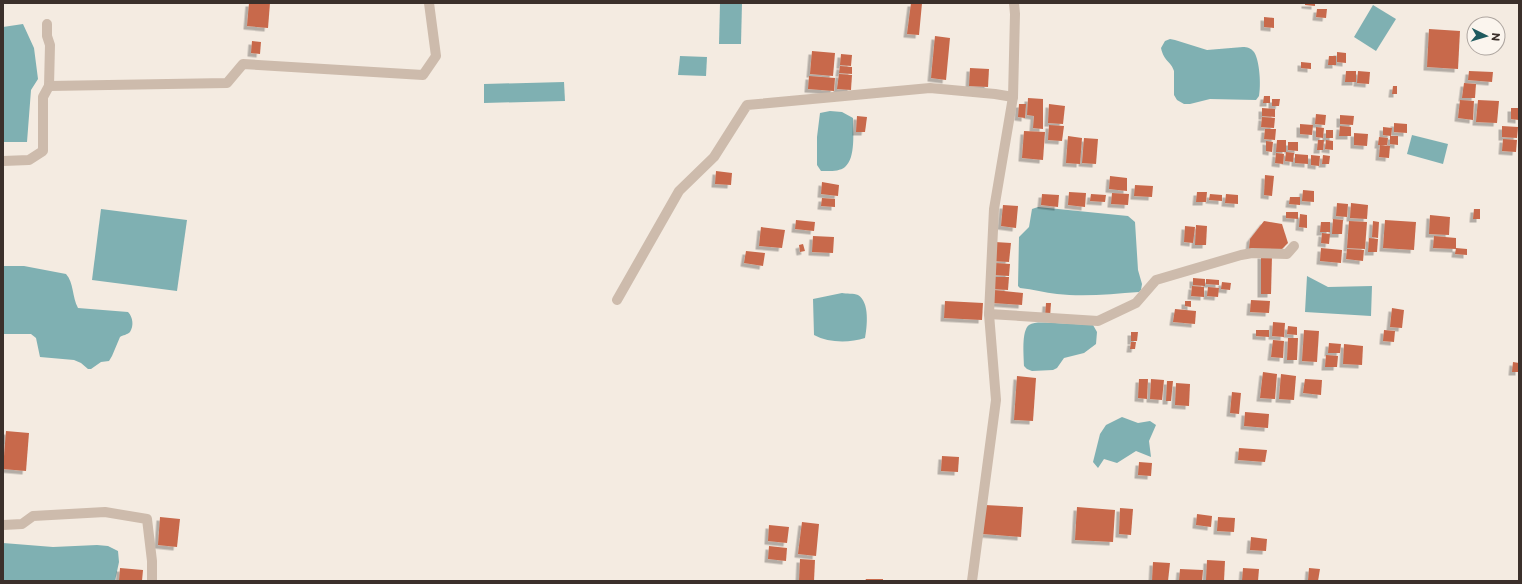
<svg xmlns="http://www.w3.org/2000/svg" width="1522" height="584" viewBox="0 0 1522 584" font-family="Commissioner,sans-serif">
<defs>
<filter id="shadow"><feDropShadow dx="-3.5" dy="3.5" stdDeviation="0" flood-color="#0004"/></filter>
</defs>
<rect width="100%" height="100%" fill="#f4ebe1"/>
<g fill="#7fb0b2">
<path d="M720,3H742L741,44H719Z"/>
<path d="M1373,5L1396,19L1376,51L1354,37Z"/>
<path d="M23,24L34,48L38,79L31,90L27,142H3V27Z"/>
<path d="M1170,39L1175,40L1207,50L1243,47C1247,47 1251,48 1254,52C1260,61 1261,86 1259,96L1256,100L1210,99L1190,104H1184L1177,100L1174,95V71C1171,61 1164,62 1161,48L1165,41Z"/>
<path d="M680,56L707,57L706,76L678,75Z"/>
<path d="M564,82L565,101L484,103V84Z"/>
<path d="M830,111L842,112L853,118C853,131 856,158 845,167C839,172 828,171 821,171L817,165V137L820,113Z"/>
<path d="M1412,135L1448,144L1443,164L1407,154Z"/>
<path d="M1038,207L1128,216L1135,222L1138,270L1142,284L1141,290L1139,292C1112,294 1084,297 1057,294C1045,293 1033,289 1020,288L1018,286L1019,237L1029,227L1032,209Z"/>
<path d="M101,209L187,220L177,291L92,280Z"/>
<path d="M3,266H24L66,274C74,283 72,297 78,308L128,312C133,317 134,326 130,332C127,335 123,335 120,337L112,356L109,361L101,362L91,369H88L81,363L74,360L40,357L36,338L31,334H3Z"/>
<path d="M1307,276L1328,287L1372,286L1371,316L1305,312Z"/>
<path d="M842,293C846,294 854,293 858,295C870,302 867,327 865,338C849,343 829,343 814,335L813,299Z"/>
<path d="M1055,323L1093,325L1097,332L1096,344L1084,353L1064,358L1057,368L1053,370L1032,371L1027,369L1024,366C1024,356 1021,331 1029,325C1035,321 1048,323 1055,323Z"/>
<path d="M1122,417L1138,423L1150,421L1156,425L1149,441L1151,457L1136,451L1117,463L1104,459L1098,468L1093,462L1100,434L1106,425Z"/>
<path d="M3,543L53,547L97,545L108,546L118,551L119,562L115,581H3Z"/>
</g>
<g fill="#c8694b" filter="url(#shadow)">
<path d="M249,3H270L268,28L247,26Z"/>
<path d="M911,3H922L919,35L907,34Z"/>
<path d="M1305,3H1315V6L1305,5Z"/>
<path d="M1317,9H1327L1326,18L1316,17Z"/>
<path d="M1264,17L1274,18V28L1264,27Z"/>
<path d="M1429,29L1460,31L1458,69L1427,67Z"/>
<path d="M935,36L950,38L946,80L931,78Z"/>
<path d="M252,41L261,42L260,54L251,53Z"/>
<path d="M812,51L835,53L833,76L810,74Z"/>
<path d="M1337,52L1346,53V63L1337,62Z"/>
<path d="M841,54L852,55L851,66L840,65Z"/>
<path d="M1329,56H1336V65H1328Z"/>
<path d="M1301,62L1311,63V69L1301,68Z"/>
<path d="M840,66L852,67V74L839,73Z"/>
<path d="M970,68L989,69L988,87L969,86Z"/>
<path d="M1346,71H1356V82H1345Z"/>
<path d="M1358,71L1370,72L1369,84L1357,83Z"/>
<path d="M1469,71L1493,72L1492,82L1468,80Z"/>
<path d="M839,74L852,75L851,90L837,89Z"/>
<path d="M809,76L835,78L834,91L808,89Z"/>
<path d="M1464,83L1476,84L1475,98H1462Z"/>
<path d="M1393,86H1397V94H1392Z"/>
<path d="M1264,96H1270V103H1263Z"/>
<path d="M1028,98L1043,99V129L1033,128L1034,116L1027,115Z"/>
<path d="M1272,99H1280L1279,106H1272Z"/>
<path d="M1460,100L1474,101L1473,120L1458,118Z"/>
<path d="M1478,100L1499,101L1497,123L1476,122Z"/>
<path d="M1019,104H1026L1025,118L1018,117Z"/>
<path d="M1049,104L1065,106L1063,124L1048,123Z"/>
<path d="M1262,108L1275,109V117L1262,116Z"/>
<path d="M1511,108H1519V120L1511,119Z"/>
<path d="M1316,114L1326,115L1325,125L1315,124Z"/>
<path d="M1340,115L1354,116L1353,125L1340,124Z"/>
<path d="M857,116L867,117L865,132H856Z"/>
<path d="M1262,117L1275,118L1274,128L1261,127Z"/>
<path d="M1394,123L1407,124V133L1394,132Z"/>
<path d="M1300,124L1313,125L1312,135L1300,134Z"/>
<path d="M1049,125L1064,126L1062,141L1048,140Z"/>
<path d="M1340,126L1351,127V136H1339Z"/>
<path d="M1502,126L1518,127L1517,138L1502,137Z"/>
<path d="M1316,127L1324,128L1323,138L1316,137Z"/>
<path d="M1383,127L1392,128L1391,136L1383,135Z"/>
<path d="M1265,129H1276L1275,140L1264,139Z"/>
<rect x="1326" y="130" width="7" height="8"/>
<path d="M1024,131L1045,132L1043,160L1022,158Z"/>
<path d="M1354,133L1368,134L1367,146L1354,145Z"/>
<path d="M1068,136L1082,138L1080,164L1066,163Z"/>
<path d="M1390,136H1398V145L1390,144Z"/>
<path d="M1379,137L1388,138L1387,145H1378Z"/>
<path d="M1084,138L1098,139L1096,164L1082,163Z"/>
<path d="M1503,139L1517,140L1516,152L1502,151Z"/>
<path d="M1277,140H1286V152H1276Z"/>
<path d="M1318,140H1324L1323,150H1317Z"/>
<path d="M1326,140L1333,141V150L1325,149Z"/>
<path d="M1266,141L1273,142L1272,152L1266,151Z"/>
<path d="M1288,142H1298V151L1288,150Z"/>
<path d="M1380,145L1390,146L1389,158L1379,157Z"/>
<path d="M1286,152L1294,153L1293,162L1285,161Z"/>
<path d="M1276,153L1284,154L1283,164L1275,163Z"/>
<path d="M1295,154L1308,155V164L1295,163Z"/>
<path d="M1311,155L1320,156L1319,166L1311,165Z"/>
<path d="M1323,155L1330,156L1329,164H1322Z"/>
<path d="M716,171L732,173L731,185L715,184Z"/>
<path d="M1265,175L1274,176L1272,196L1264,195Z"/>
<path d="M1110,176L1127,178V191L1109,189Z"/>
<path d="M822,182L839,185L838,196L821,194Z"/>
<path d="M1135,185L1153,186L1152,197L1134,196Z"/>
<path d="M1303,190L1314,191V202L1302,201Z"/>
<path d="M1069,192L1086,193L1085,207L1068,205Z"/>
<path d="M1197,192H1207L1206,202H1196Z"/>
<path d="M1112,193L1129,194L1128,205L1111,204Z"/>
<path d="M1042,194L1059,195L1058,207L1041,205Z"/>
<path d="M1091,194L1106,195L1105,202L1090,201Z"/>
<path d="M1210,194L1222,195V201L1209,200Z"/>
<path d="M1226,194L1238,195V204L1225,203Z"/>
<path d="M1290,197H1300V205L1289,204Z"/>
<path d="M822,198L835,199V207L821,206Z"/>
<path d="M1337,203L1348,204L1347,217L1336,216Z"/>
<path d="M1351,203L1368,205L1367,219L1350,218Z"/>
<path d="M1003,205L1018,206L1016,228L1001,226Z"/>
<path d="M1474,209H1480V219H1473Z"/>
<path d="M1286,212H1298V219L1286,218Z"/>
<path d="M1300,214L1307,215V228L1299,227Z"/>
<path d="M1430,215L1450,217L1449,235L1429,234Z"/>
<path d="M1333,219L1343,220L1342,234H1332Z"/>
<path d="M796,220L815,222L814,231L795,229Z"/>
<path d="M1385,220L1416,222L1414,250L1383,248Z"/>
<path d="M1264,221L1282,224L1288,243L1280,251L1249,249L1250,239Z"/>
<path d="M1349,221L1367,222L1365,249L1347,248Z"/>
<path d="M1373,221L1379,222L1378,238L1372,237Z"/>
<path d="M1321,222H1330V232H1320Z"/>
<path d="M1196,225L1207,226L1206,245H1195Z"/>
<path d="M1185,226L1195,227L1193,243L1184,242Z"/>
<path d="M761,227L785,230L782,248L759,246Z"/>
<path d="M1322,233L1330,234L1329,244L1321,243Z"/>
<path d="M813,236L834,237L833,253L812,252Z"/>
<path d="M1434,236L1456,238V249L1433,248Z"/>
<path d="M1369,238L1378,239L1377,252H1368Z"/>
<path d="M995,242L1011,243L1009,262L993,261Z"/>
<path d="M803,244L805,251L800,252L799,245Z"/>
<path d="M1321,248L1342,250L1341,263L1320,261Z"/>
<path d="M1456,248L1467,249V255L1455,254Z"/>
<path d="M1347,249L1364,250L1363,261L1346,259Z"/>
<path d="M746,251L765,253L763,266L744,263Z"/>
<path d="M1261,255L1272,256L1271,294H1261Z"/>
<path d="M995,263L1010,264L1009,276L994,275Z"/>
<path d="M994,277H1009L1008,290L993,289Z"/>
<path d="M1193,278L1205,279V286L1193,285Z"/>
<path d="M1206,279L1219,280V285L1206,284Z"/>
<path d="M1222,282L1231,283L1230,290L1221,289Z"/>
<path d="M1192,286L1204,287V297L1191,296Z"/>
<path d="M1208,287L1219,288L1218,297L1207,296Z"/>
<path d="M994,290L1023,293L1022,305L993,303Z"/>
<path d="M1251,300L1270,301L1269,313L1250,312Z"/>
<path d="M945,301L983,303L982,320L944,318Z"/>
<path d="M1185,301H1191V307L1185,306Z"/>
<path d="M1046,303H1051L1050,317H1045Z"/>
<path d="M1392,308L1404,310L1402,328L1390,327Z"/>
<path d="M1175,309L1196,311L1195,324L1173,322Z"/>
<path d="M1273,322L1285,323L1284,337L1272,336Z"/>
<path d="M1288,326L1297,327V335L1287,334Z"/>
<path d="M1256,330H1269V337L1256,336Z"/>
<path d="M1304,330L1319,331L1317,362L1302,361Z"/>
<path d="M1384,330L1395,331L1394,342L1383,341Z"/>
<path d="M1131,332H1138L1137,341H1131Z"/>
<path d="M1288,338H1298L1297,360H1287Z"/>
<path d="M1273,340L1284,341L1283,358L1271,357Z"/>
<path d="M1131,342H1136L1135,349H1130Z"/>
<path d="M1329,343L1341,344L1340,353H1328Z"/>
<path d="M1344,344L1363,346L1362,365L1343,364Z"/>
<path d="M1326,355L1338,356L1337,367H1325Z"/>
<path d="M1513,362L1519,363V372H1512Z"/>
<path d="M1263,372L1277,374L1275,399L1260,398Z"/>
<path d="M1281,374L1296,376L1294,400L1279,399Z"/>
<path d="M1017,376L1036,378L1033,421L1014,420Z"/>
<path d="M1139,379H1148L1147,399L1138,398Z"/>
<path d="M1151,379L1164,380L1162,400L1150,399Z"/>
<path d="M1305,379L1322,380L1321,395L1303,393Z"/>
<path d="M1167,381H1173L1171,401H1166Z"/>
<path d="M1176,383L1190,384L1189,406L1175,405Z"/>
<path d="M1232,392L1241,393L1239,414L1230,413Z"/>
<path d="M1245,412L1269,414L1268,428L1244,426Z"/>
<path d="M6,431L29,433L26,471L3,469Z"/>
<path d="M1239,448L1267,450L1265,462L1238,460Z"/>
<path d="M942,456L959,457L958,472L941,471Z"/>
<path d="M1139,462L1152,463L1151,476L1138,475Z"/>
<path d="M985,505L1023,507L1021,537L983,534Z"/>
<path d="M1077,507L1115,510L1113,542L1075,540Z"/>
<path d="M1120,508L1133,509L1131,535L1119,534Z"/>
<path d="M1197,514L1212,516L1211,527L1196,525Z"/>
<path d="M160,517L180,519L177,547L158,545Z"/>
<path d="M1218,517L1235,518L1234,532L1217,531Z"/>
<path d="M802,522L819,524L816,556L798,554Z"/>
<path d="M769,525L789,527L787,543L768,541Z"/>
<path d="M1251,537L1267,539L1266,551L1250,550Z"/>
<path d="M769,546L787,548L786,561L768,559Z"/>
<path d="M800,559L815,560L814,581H799Z"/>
<path d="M1207,560L1225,561L1224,581L1206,580Z"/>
<path d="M1153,562L1170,563L1168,581H1152Z"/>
<path d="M120,568L143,570L142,581H119Z"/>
<path d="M1243,568L1259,569L1258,581H1242Z"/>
<path d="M1309,568L1320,569L1318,581H1308Z"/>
<path d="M1180,569L1203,570L1202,581H1179Z"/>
<path d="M866,579H883V581H865Z"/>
</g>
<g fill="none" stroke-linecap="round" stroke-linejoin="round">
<g stroke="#cdbbac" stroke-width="10">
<path d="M47,24V36L50,45L49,86L227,83L243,64L423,75L436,56L429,3"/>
<path d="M3,161L29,160L43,151V97L49,86"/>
<path d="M617,300L679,191L714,157L747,105L930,88L995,94L1013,97"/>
<path d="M989,314L1098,321L1136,303L1156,280L1241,255L1252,253L1287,254L1294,246"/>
<path d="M3,525L22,524L33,516L105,512L147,519L152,561V581"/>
<path d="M972,581L996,400L989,314L994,209L1013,97L1015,14L1014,3"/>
</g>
</g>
<rect width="1522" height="584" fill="none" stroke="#3b302b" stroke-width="8"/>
<g transform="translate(1486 36) rotate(95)"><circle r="19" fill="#fbf5ee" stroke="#aea6a0"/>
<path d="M0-3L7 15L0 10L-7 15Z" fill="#1f5a5e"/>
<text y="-6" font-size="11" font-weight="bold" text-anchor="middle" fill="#3b302b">N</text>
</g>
</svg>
